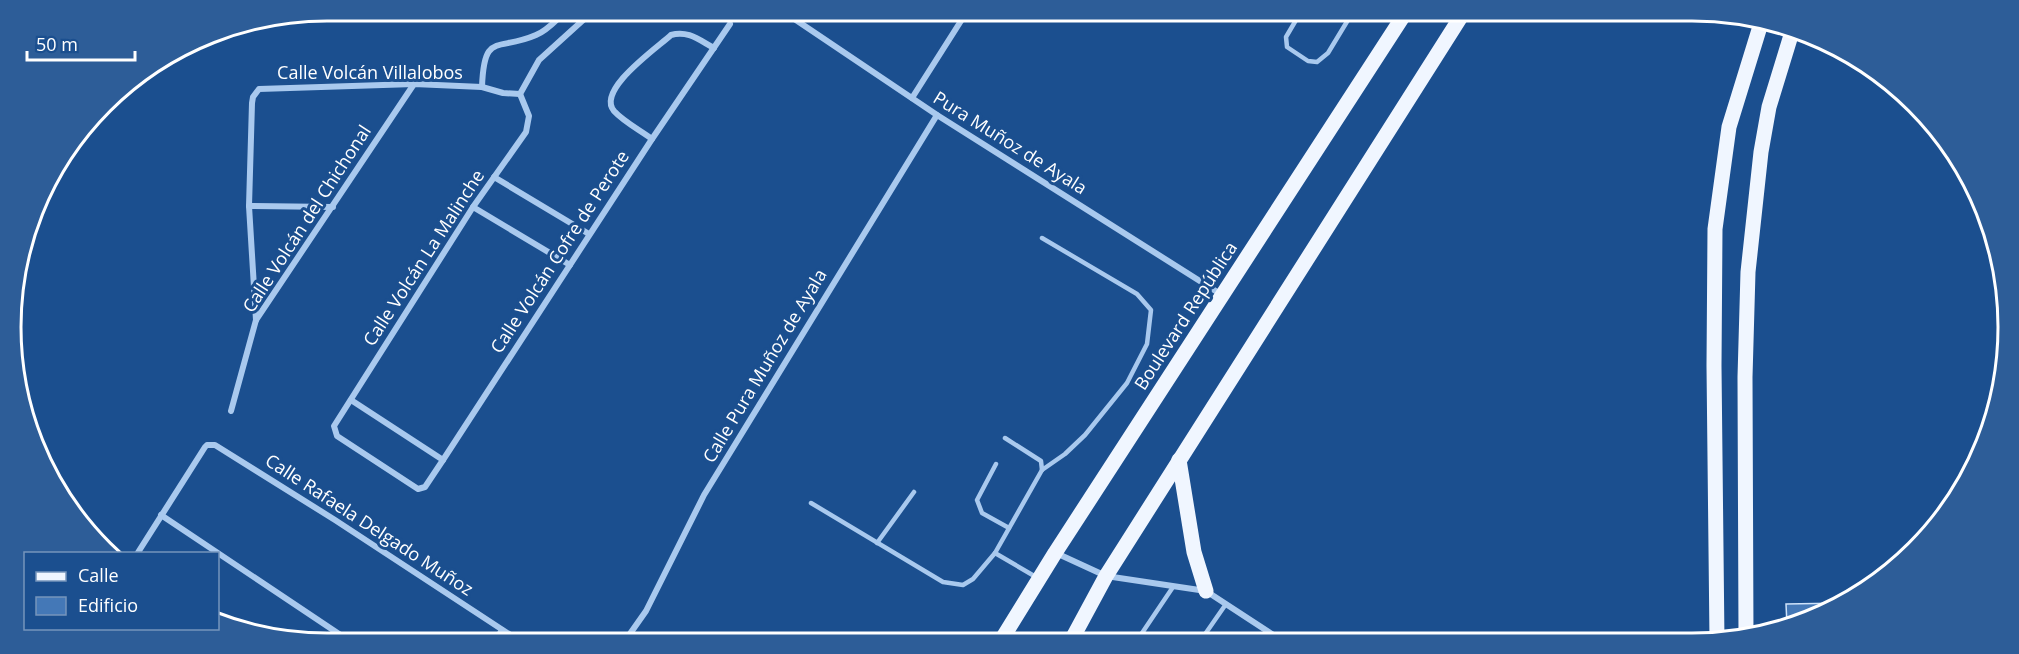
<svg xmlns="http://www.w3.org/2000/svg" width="2019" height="654" viewBox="0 0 2019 654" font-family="'Open Sans',sans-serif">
<rect width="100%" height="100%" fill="#1b4f8f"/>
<path fill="#4478b7" stroke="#cfe3fa" stroke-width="1.5" d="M1843,603L1832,611L1787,625L1786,604Z"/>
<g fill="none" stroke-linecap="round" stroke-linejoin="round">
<g stroke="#a9c9ee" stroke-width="4.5">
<path d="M1299,15L1286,37L1287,47L1308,61L1317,62L1328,53L1351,15"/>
<path d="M1005,438L1041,461L1042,470"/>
<path d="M996,464L977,500L982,513L1009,528"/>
<path d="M811,503L943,582L963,585L973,579L995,553L1042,470L1065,454L1085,435L1127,383L1147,344L1151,310L1137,294L1042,238"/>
<path d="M877,543L914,492"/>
<path d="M995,553L1036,577"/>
<path d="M1138,639L1173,587"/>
<path d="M1201,640L1226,604"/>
</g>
<g stroke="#a9c9ee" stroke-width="6">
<path d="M784,12L937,115L1222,295"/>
<path d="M482,87C484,31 497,52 536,35C548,30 556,20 565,12"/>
<path d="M520,94L529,116L526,132L473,207L334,426L337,436L418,489L425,487L443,460L652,139L730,24"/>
<path d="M520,94L539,60L592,12"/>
<path d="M912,98L966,13"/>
<path d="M652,139C640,130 624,122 614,111C596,90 657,48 671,35C688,30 699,40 714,48"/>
<path d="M494,177L589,234"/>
<path d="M249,206L333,207"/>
<path d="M473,207L570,265"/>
<path d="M256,320L249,206L252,103L253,97L259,89L414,84L482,87L503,93L520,94"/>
<path d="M351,400L443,460"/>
<path d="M231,411L256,320L414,84"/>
<path d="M161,515L345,638"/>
<path d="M1056,553L1106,576L1206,591L1281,640"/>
<path d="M137,554L205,447L207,445H215L335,520L515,638"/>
<path d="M497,638L502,630"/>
<path d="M627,638L646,611L704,495L937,115"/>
</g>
<g stroke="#f0f6ff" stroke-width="15">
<path d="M1179,460L1194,552L1206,591"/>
<path d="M1746,637L1745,377L1748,272L1761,152L1769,107L1792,32"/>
<path d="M1002,639L1055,553L1404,15"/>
<path d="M1072,639L1106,576L1462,15"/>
<path d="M1717,641L1714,366L1715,229L1729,127L1762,20"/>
</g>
</g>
<g text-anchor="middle" stroke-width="6" stroke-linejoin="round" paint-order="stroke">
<g font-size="18" fill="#fff" stroke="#1b4f8f">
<text x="370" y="79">Calle Volcán Villalobos</text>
<text transform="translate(1010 143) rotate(32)" y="6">Pura Muñoz de Ayala</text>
<text transform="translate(307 219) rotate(-57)" y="6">Calle Volcán del Chichonal</text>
<text transform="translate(560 252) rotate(-57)" y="6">Calle Volcán Cofre de Perote</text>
<text transform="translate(424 258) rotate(-57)" y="6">Calle Volcán La Malinche</text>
<text transform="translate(1186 316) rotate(-57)" y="6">Boulevard República</text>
<text transform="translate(765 366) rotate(-59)" y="6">Calle Pura Muñoz de Ayala</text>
<text transform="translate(369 525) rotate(33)" y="6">Calle Rafaela Delgado Muñoz</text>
</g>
</g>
<path d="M0 0H2019V654H0ZM327 21H1692A306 306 0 0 1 1998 327V327A306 306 0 0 1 1692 633H327A306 306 0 0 1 21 327V327A306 306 0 0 1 327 21Z" fill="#2d5d98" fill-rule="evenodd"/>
<path fill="none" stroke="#fff" stroke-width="3" d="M327 21H1692A306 306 0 0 1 1998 327V327A306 306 0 0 1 1692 633H327A306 306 0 0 1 21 327V327A306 306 0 0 1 327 21Z"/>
<rect x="24" y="552" width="195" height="78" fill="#1b4f8f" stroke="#7695bc" stroke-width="1.5"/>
<rect x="36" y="572" width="30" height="9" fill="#f0f6ff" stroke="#7695bc" stroke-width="1.5"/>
<text x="78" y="582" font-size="18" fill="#ffffff">Calle</text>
<rect x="36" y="597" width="30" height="18" fill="#4478b7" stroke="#7695bc" stroke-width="1.5"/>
<text x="78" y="612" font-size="18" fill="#ffffff">Edificio</text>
<path d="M27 51v9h108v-9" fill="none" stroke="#ffffff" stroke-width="3"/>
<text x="36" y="51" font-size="18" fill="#ffffff" stroke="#1b4f8f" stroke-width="4.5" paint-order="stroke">50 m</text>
</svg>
